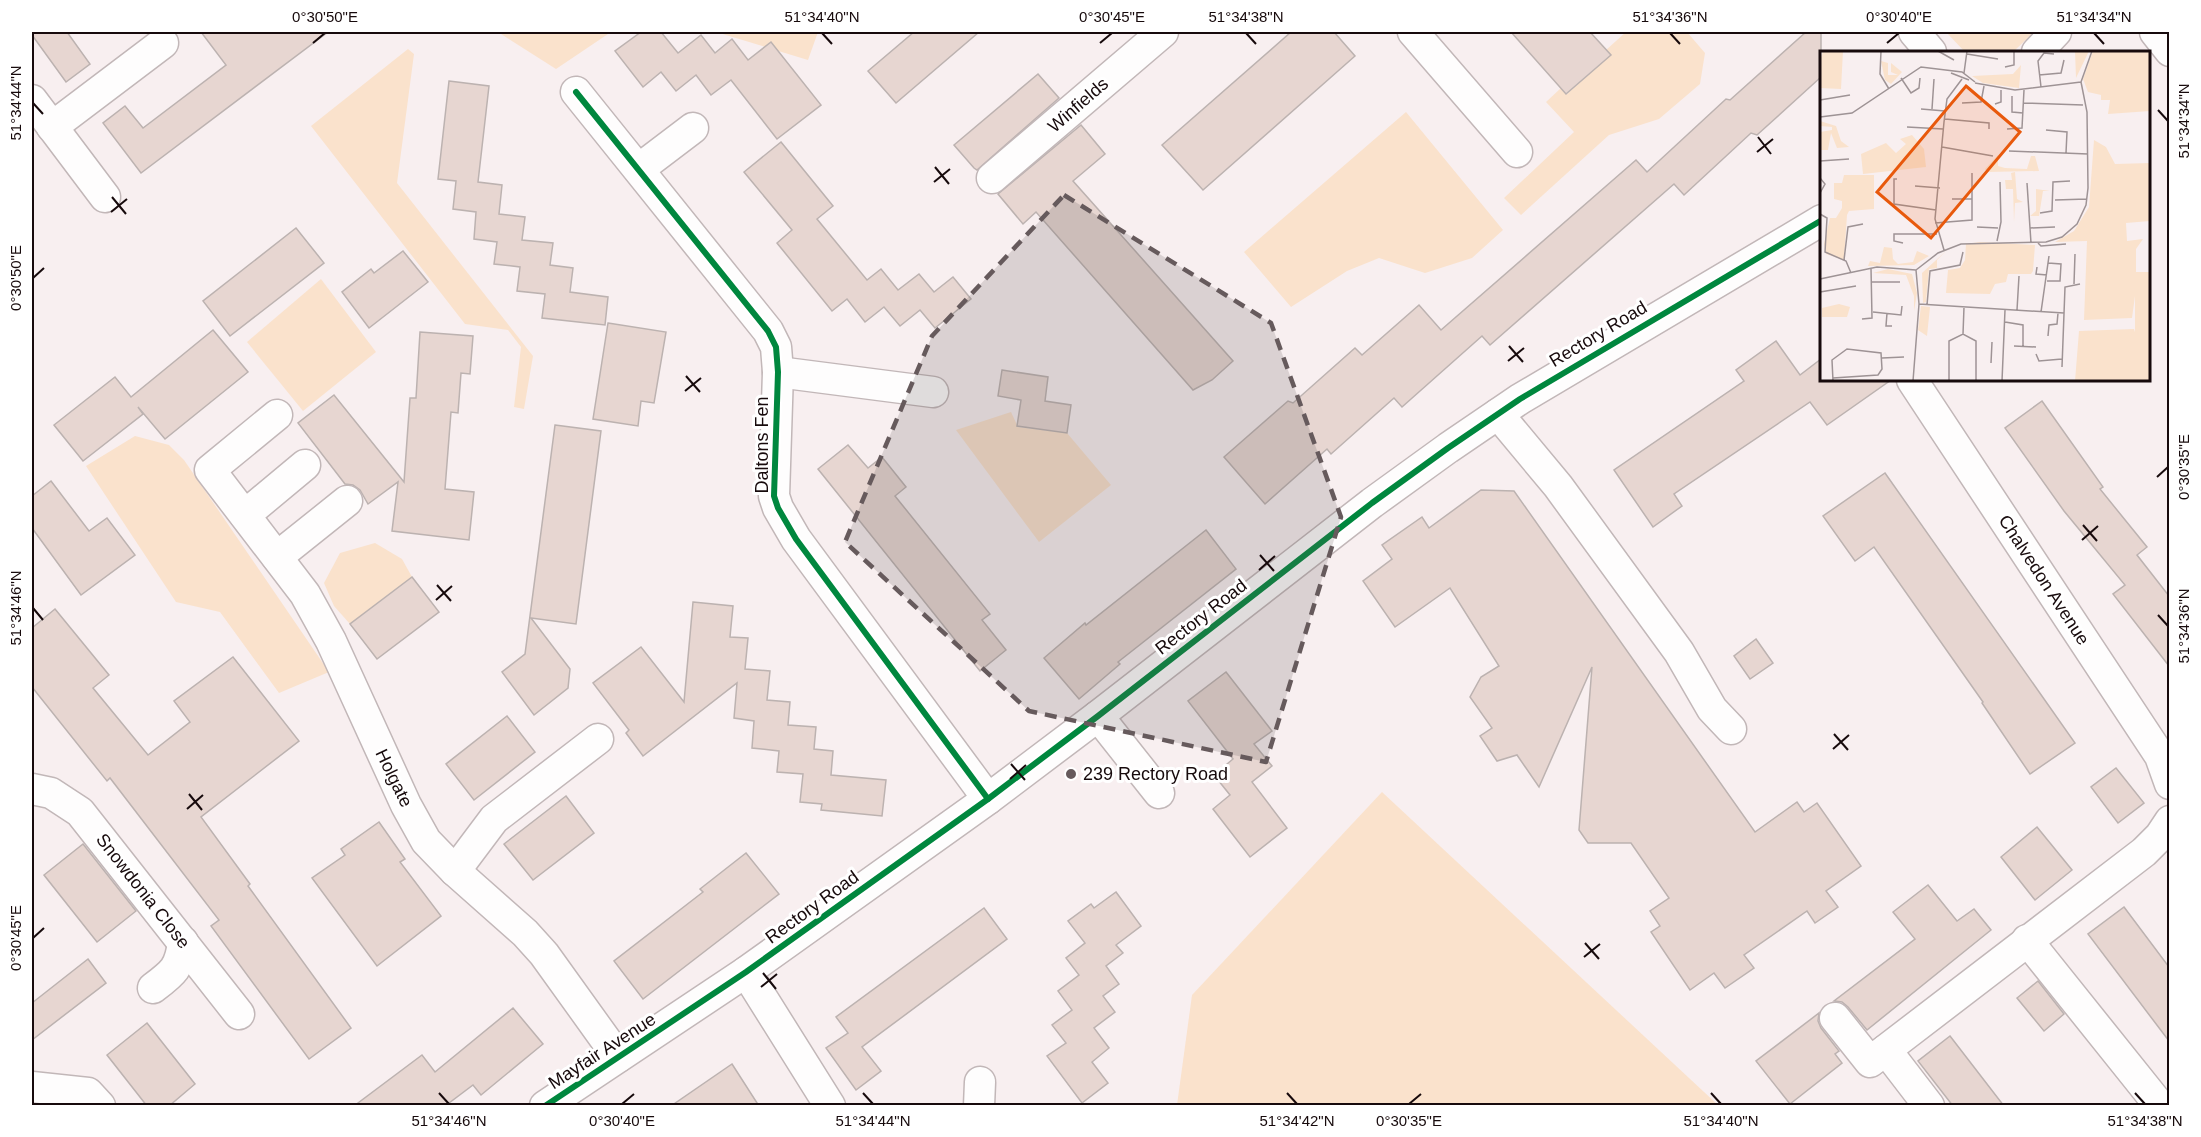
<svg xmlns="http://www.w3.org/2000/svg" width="2201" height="1137" viewBox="0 0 2201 1137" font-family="Arial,sans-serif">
<rect width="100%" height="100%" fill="#f8eff0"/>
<g fill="#fae2cc">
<path d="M505,32H611L556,69L501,34Z"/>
<path d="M716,32H818L808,60Z"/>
<path d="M1626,32H1687L1705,53L1700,84L1659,119L1609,135L1521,215L1504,198L1574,132L1546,102L1561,88L1567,94L1610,55L1606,50Z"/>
<path d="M1949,32H2034L2013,52H1965L1947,33Z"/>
<path d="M408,49L414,54L397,183L533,356L524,409L514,407L521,347L508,330L465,324L311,126Z"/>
<path d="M1406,112L1503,230L1472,258L1425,273L1379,258L1347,271L1291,307L1244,252Z"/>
<path d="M321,279L376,352L303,411L247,342Z"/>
<path d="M1011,412L1018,427L1067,433L1111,485L1039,542L956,430Z"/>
<path d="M135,436L169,445L184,460L329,672L279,693L220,612L176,602L86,466Z"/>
<path d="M375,543L402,559L412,577L350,624L334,606L324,583L340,553Z"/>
<path d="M1382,792L1718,1105H1177L1192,995Z"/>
</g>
<g fill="#e7d6d1" stroke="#bcb2b0" stroke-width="1.5">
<path d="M32,32H67L90,64L66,82L32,35Z"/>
<path d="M201,32H328L141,173L103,123L125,106L143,128L226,65Z"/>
<path d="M641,32H661L678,53L701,35L715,53L732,39L748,60L771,42L821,105L777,139L731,80L711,95L696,75L676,91L661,72L643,87L615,51Z"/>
<path d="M914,32H979L896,103L868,71Z"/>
<path d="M1291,32H1334L1355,56L1203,190L1162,145Z"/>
<path d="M1511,32H1590L1611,55L1566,94Z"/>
<path d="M1806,32H1821V77L1757,135L1751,133L1684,195L1674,184L1490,345L1482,336L1402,407L1394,398L1331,454L1327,449L1265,504L1224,457L1288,401L1293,403L1355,348L1362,355L1419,305L1441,330L1636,160L1647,172L1726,99L1730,100Z"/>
<path d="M1038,74L1059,98L977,170L974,168L954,145Z"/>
<path d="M449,81L489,86L478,182L502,185L499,214L525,217L522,240L553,243L550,265L573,268L570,292L608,297L605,325L542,318L545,294L517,291L520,267L494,264L497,242L474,239L476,212L453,209L456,181L438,179Z"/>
<path d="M1081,125L1105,154L1073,181L1233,361L1212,380L1193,390L1036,212L1023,224L998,194Z"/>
<path d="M781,142L833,206L817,219L867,280L881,269L898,290L919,274L934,292L953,277L971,299L935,328L920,310L900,326L884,307L865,322L847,299L832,311L777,243L792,230L744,172Z"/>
<path d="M296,228L324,263L230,336L203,301Z"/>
<path d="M403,251L428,282L369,328L342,292L371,269L374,273Z"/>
<path d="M608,323L666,332L654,403L641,401L638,426L593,419Z"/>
<path d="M213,330L248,372L165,439L138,407L143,414L83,461L54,425L115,377L131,397Z"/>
<path d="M420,332L473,336L470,374L461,373L458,413L451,412L445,489L474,492L469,540L392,531L398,482L368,504L360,490L353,485L345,484L298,423L334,395L404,482L410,398H416Z"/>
<path d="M1776,341L1800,375L1821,359V380H1891L1827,425L1810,402L1674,494L1682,506L1653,527L1614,470L1744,381L1736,370Z"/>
<path d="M1002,370L1048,377L1045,401L1071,405L1067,433L1017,426L1021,400L998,396Z"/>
<path d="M2042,401L2103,487L2100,489L2147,547L2137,555L2169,596V666L2113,594L2125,585L2064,511L2005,428Z"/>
<path d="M555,425L601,431L576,624L531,618L570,669L568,688L534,715L502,672L525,654Z"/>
<path d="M848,445L868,468L882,457L906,487L895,496L990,614L982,620L1006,650L980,671L818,469Z"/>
<path d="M1885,473L2075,743L2030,774L1982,703L1983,702L1874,547L1855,561L1823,516Z"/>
<path d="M51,481L89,531L107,518L135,555L81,595L32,528V496Z"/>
<path d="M1481,490L1514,491L1755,832L1797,802L1804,812L1817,803L1861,866L1826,891L1838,907L1815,923L1807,911L1744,955L1754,968L1725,988L1714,973L1690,990L1651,932L1660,926L1650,911L1669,898L1631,843H1588L1579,830L1592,667L1539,787L1517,755L1497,761L1480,736L1492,728L1470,697L1481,677L1499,666L1450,588L1395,627L1363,581L1392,559L1382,545L1422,517L1429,528Z"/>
<path d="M1206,530L1236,569L1118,662L1120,664L1079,699L1044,658L1085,623L1086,625Z"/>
<path d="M412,577L439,612L377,659L350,624Z"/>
<path d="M693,602L733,606L730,637L748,638L745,669L770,671L767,700L790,702L788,725L816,727L814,749L833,751L831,775L886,780L882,816L821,810L822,804L800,802L803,774L777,772L779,751L752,748L754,721L734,718L737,683L643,756L626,733L629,730L593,683L641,647L684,702Z"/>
<path d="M55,609L109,675L93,688L148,755L190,722L174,701L233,657L299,741L201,817L250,884L248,886L351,1028L309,1059L211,926L219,920L110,778L107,781L32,687V628Z"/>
<path d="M1756,639L1773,663L1750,679L1734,656Z"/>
<path d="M1226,672L1272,731L1254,744L1272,766L1252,782L1287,828L1250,857L1213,809L1230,795L1214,775L1233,759L1188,701Z"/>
<path d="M507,716L535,752L474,800L446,764Z"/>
<path d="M2116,768L2144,803L2118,823L2091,787Z"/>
<path d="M566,796L594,833L533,880L504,844Z"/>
<path d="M379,822L405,859L400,862L441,916L377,966L312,878L345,855L341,849Z"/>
<path d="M2037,827L2072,870L2035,900L2001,857Z"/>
<path d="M83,844L136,911L97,942L44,875Z"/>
<path d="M746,853L779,894L643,999L614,961L703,892L700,889Z"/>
<path d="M1928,885L1957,921L1974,909L1991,930L1867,1030L1848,1007L1842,1002L1834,1001L1915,939L1893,912Z"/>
<path d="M1116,892L1141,926L1116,945L1123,953L1106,966L1119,984L1103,996L1115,1012L1094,1028L1109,1048L1092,1062L1108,1083L1082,1103L1047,1056L1066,1043L1052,1025L1072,1010L1058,991L1079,975L1066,958L1085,943L1068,921L1091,904L1094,908Z"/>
<path d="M2124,907L2169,967V1041L2088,934Z"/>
<path d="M984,908L1007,939L862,1047L881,1071L856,1090L826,1048L848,1033L836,1017Z"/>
<path d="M88,959L106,983L32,1040V1003Z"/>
<path d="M2038,981L2064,1014L2044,1031L2017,998Z"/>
<path d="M513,1008L543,1044L481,1095L473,1085L445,1106H354L422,1055L435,1072Z"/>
<path d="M1819,1013L1818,1021L1821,1028L1839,1051L1835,1054L1842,1063L1790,1104L1756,1061Z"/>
<path d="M147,1023L195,1084L169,1106H147L107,1055Z"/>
<path d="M1950,1036L2004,1106H1953L1918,1061Z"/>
<path d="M732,1064L759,1106H671Z"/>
</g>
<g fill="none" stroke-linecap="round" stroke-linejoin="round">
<defs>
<g id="minor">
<path d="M1413,32L1517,152"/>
<path d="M1914,32L1931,52"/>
<path d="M2155,32L2170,51"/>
<path d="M2037,52L2056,32"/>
<path d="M576,92L768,331L776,347L778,372L774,496L778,508L796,539L988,799"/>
<path d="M32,100L105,197"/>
<path d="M52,127L163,43"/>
<path d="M639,169L693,128"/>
<path d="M992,178L1163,32"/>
<path d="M778,372L933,392"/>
<path d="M1912,380L2160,756L2170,784"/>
<path d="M1498,414L1558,486L1679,652L1712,709L1731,729"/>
<path d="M277,415L210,470L305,594L331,641L406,805L426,841L455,871L525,933L544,954L618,1057"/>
<path d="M245,515L305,465"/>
<path d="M277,557L347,501"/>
<path d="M1098,716L1159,793"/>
<path d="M32,789L51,793L80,812L239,1014"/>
<path d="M455,871L494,819L598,739"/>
<path d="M2027,940L2160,1106"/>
<path d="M746,972L830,1106"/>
<path d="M153,988C173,973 180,968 183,942"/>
<path d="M1835,1018L1870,1062L2144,852L2160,836L2170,821"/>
<path d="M1886,1050L1929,1106"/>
<path d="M32,1087L88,1093L100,1106"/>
<path d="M545,1106L746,972L988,799L1098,716L1372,503L1448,448L1520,399L1822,220"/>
<path d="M979,1106L980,1082"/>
</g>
</defs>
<use href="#minor" stroke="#c2b7b8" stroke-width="33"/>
<use href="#minor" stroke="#fefdfd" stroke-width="30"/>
<defs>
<g id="cycleway">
<path d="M576,92L768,331L776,347L778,372L774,496L778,508L796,539L988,799"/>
<path d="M545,1106L746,972L988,799L1098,716L1372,503L1448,448L1520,399L1822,220"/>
</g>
</defs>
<use href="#cycleway" stroke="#fff" stroke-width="10"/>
<use href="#cycleway" stroke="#00873e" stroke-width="6"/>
</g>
<path fill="#665a5c" fill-opacity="0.2" stroke="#665a5c" stroke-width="4.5" stroke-dasharray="12 8" stroke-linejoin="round" d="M1064,195L1271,323L1341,517L1266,762L1029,711L845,542L932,336Z"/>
<path fill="none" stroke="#170a0c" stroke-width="2" d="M822,33L832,44M1246,33L1256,44M1670,33L1680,44M2094,33L2104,44M313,43L325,33M1100,43L1112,33M1887,43L1899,33M33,103L43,114M2158,110L2168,121M1758,137L1771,154M1757,152L1773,139M935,167L949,184M934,182L950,169M112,197L126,214M111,212L127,199M33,278L44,268M1509,346L1523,362M1508,361L1524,348M686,376L700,392M685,391L701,378M2157,477L2168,467M2083,525L2097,541M2082,540L2098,526M1260,555L1274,571M1259,570L1275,556M437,585L451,601M436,600L452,586M33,608L43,620M2158,615L2168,626M1834,734L1848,750M1833,749L1849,735M1011,764L1025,780M1010,779L1026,765M189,794L202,810M187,809L203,795M33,938L44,928M1585,943L1599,959M1584,957L1600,944M763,973L776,989M761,987L777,974M439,1093L449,1104M863,1093L873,1104M1287,1093L1297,1104M1711,1093L1721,1104M2135,1093L2145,1104M622,1104L634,1094M1409,1104L1421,1094"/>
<circle fill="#665a5c" stroke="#fff" stroke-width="2" cx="1071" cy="774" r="6"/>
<g text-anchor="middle" stroke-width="6" stroke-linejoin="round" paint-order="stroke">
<g font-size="18" fill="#170a0c" stroke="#fff">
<text transform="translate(1078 105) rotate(-41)" y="6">Winfields</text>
<text transform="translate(1598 334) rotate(-31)" y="6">Rectory Road</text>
<text transform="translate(762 445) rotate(-90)" y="6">Daltons Fen</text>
<text transform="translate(2044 580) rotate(57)" y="6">Chalvedon Avenue</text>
<text transform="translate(1201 617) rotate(-38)" y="6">Rectory Road</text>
<text transform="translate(394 778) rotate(64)" y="6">Holgate</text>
<text transform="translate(143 891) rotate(52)" y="6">Snowdonia Close</text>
<text transform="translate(812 907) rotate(-36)" y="6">Rectory Road</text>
<text transform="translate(602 1051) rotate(-33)" y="6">Mayfair Avenue</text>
</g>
<g font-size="18" fill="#170a0c" stroke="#fff" text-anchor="start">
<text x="1083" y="780">239 Rectory Road</text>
</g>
</g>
<g transform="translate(1820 51)">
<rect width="330" height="330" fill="#f8eff0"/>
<path d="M0,0L1,7L3,0H23L21,38L0,37ZM255,0H269L256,27ZM273,0H330V60L288,63L290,49H281V44L268,41L263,28ZM61,10L68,12V24H78L71,21V12L82,21L71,33L65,29ZM201,14L199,37L163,32L152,25L193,23ZM0,70L16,75L21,90L29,96L17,97L11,82L8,99H0V81L12,79V76L0,75ZM92,84L104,98L106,116L43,123L41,103L66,92L76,102L86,93L80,88ZM274,89L286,96L295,113L330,112V170L306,172L307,190L323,188L316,198V221H330V330H255L259,280L314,278L315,281V245L312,267L264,269L267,190L235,191L254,180L269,156ZM178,104V115L185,117L207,118L211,105H215L219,120L167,121L165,118ZM195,121L197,148L203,151L195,152L194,171L193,138H186L185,129H192L191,122ZM24,124H54V158L29,160L27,164L24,209L6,203L4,193L10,167H16L22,157V150L14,148V132H22ZM216,138L230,140H223L219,165H210L216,160ZM160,191L215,194L213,220L211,223H188L186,231L175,233L170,243L126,242L128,219L140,217L145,209L146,193ZM64,196L72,197L73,208L78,213L93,211L97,200L109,205L94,214L48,215L50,210L60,212ZM126,200L117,209V217L109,218L106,251L103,252L102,222ZM68,218L92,223L97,242L94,260V245L86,224L53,222ZM19,253L30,256L27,266H2V257ZM101,255L110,256L107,285L98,279Z" fill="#fae2cc"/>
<path fill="none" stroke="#9e9395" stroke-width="1.5" d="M61,0L60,23L69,38M118,0L134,9M147,3L178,8M185,16L194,14V0M131,22L149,29M144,22L147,0M219,24L241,22L244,9M81,27L91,42L99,37L100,27M155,32L195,39L261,31M221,36L218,10L224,2L234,3M192,45V61L203,62M0,49L30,44M142,52L161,51L164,35M204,52L263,54M175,53L181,51V39M101,58L125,60M112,58L114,28M0,66L32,62L101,16L142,21L155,31M125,68L169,72V78M87,76L123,78M187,78L202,77L204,39M226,79L247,81L246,102M122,96L173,105M189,100L268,103M0,110L29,108M0,127L5,133L0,142M77,128H74V153L116,159M207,132L211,192M95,135L120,137M132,148H152M235,149L267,148M220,162L232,160L233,131L250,130M0,163L7,167L5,201L26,210L31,222M115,172L152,169V122M157,176L178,177M210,177L235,176M177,190L181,171L180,131M83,192L74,190V183H117M218,192L221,195L246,193M124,199L115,168L124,71L127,48L142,28M24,209L28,176L43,173M217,216L216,223L227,224M96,219L118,202L141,193L226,191L242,186L257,173L266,154L268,137L267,61L261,31L272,0M0,228L57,216L96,219M227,230H240L241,213L228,212M51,231H80M254,233L255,203M0,241L36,235M99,253L244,262M107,254L110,220L140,214L143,201M0,257V277M197,259L199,225M53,261L81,264L82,255M221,261L229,205M67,262L66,275H72M42,268L52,267L51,217M185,271L203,274V295M143,283L144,256M228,285L229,274L237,273L238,262M194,295L216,296M216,303L219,310L242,308M62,307L84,306M171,312L172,291M242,316L245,236L260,233M13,327L58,324L62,318L61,302L27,298L12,309L13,330M93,330L99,253L96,219M129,330V290L143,283L156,290V330M182,330L185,259"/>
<path fill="#e8590c" fill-opacity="0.15" stroke="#e8590c" stroke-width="3" d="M146,35L200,81L111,187L57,141Z"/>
<rect width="330" height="330" fill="none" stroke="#170a0c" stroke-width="3"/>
</g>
<rect width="2201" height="1137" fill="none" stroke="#ffffff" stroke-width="66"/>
<rect x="33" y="33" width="2135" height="1071" fill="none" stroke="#170a0c" stroke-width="2"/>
<g font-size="15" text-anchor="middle" fill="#170a0c">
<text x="325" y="22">0°30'50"E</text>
<text x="822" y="22">51°34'40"N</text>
<text x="1112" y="22">0°30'45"E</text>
<text x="1246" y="22">51°34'38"N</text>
<text x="1670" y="22">51°34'36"N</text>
<text x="1899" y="22">0°30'40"E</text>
<text x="2094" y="22">51°34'34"N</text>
<text transform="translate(16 103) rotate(-90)" y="5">51°34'44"N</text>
<text transform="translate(2184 121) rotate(-90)" y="5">51°34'34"N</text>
<text transform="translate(16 278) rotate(-90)" y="5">0°30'50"E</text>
<text transform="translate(2184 467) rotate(-90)" y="5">0°30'35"E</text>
<text transform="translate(16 608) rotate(-90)" y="5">51°34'46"N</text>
<text transform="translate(2184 626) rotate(-90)" y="5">51°34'36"N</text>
<text transform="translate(16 938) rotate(-90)" y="5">0°30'45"E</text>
<text x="449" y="1126">51°34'46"N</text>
<text x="622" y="1126">0°30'40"E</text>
<text x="873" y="1126">51°34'44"N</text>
<text x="1297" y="1126">51°34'42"N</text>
<text x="1409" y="1126">0°30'35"E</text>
<text x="1721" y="1126">51°34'40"N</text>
<text x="2145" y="1126">51°34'38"N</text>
</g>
</svg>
